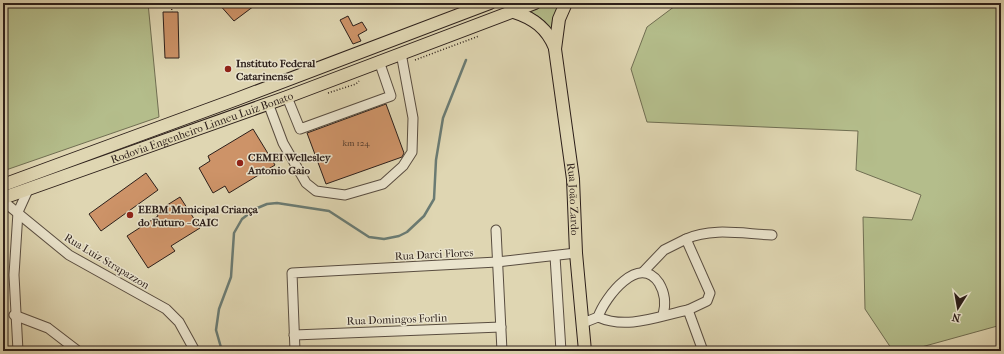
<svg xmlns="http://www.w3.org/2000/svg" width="1004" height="354" viewBox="0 0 1004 354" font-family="'IM FELL French Canon',serif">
<rect width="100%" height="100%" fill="#dfd6b2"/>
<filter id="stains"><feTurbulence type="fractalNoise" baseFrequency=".005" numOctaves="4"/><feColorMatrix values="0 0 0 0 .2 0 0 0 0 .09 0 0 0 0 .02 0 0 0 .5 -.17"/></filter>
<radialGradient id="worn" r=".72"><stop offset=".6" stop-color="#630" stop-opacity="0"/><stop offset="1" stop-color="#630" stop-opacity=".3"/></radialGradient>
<g fill="#b4bd8b" stroke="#706e52">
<path d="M3,3H148L159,117L3,171Z"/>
<path d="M550,3H562L553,18L551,31C547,21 537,14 526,12Z"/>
<path d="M679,3H1001V325L907,351H893L865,309L863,217L912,220L921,195L856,170L858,131L647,122L631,69L647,27Z"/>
</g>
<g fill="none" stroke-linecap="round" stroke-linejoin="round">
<path stroke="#6a7b73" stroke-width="2.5" d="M222,351L216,330L219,309L231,277L234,233L242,219L255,209L267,204L277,203L329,211L369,237L384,239L399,236L407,232L424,216L434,199L436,160L443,118L466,60"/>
</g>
<g fill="#cd9368" stroke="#2c1f1a">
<path d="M218,3H258L234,21Z"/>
<path d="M163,12H178L179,58H165Z"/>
<path d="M348,16L353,26L362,22L367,30L358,35L361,41L353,44L340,20Z"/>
<path d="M386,104L404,153L402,157L326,184L307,133Z"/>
<path d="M253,129L275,165L229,193L225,186L213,193L199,168L210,161L208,156Z"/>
<path d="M146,173L158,190L101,231L89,214Z"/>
<path d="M180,197L200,228L171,246L175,251L148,268L127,236L158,216L156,212Z"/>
</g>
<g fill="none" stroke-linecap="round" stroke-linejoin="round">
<defs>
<g id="minor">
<path d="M287,97L300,129L391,96L379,61"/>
<path d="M268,103L283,143L306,183L316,191L345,195L383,184L403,166L412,152L413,118L401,53"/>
<path d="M3,201L69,255L166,309L179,322L195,351"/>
<path d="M496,230L502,351"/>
<path d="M686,239C712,227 744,234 772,235"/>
<path d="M555,256L561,351"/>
<path d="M643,272L664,250L686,239L710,293L707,301L688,310"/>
<path d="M14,315L48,328L78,351"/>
<path d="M598,317C605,297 639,253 659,283C665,293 666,304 663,315"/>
<path d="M583,323L598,317C627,330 659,316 688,310L703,351"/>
<path d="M294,335L501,327"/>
<path d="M18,351L14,275L18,212L28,190"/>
<path d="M295,351L292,273L497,262L576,253"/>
</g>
<g id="major">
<path id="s1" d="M566,3L559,19L555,49L573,179L576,253L585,351"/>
<path d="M514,12C533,18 547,28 555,48"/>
<path d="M3,185L237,99L490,3"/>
<path id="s2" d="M3,198L287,97L535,3"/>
</g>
</defs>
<use href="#minor" stroke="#594d40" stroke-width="11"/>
<use href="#major" stroke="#2c1f1a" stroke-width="14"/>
<g stroke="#2c1f1a" stroke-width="1.5" stroke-dasharray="1 2" stroke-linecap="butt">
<path d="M161,3L162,5"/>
<path d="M171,3L172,12"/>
<path d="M415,60L479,36"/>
<path d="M328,93L356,84L359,81"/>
</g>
<use href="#minor" stroke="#eae4cd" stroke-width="9"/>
<use href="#major" stroke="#dfd6b2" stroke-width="12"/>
</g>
<g fill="#8f2418" stroke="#eae4cd" stroke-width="1.5">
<circle cx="228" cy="69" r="4"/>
<circle cx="240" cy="163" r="4"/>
<circle cx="130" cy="215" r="4"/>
</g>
<g text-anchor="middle" stroke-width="3" stroke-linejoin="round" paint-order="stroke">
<g font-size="9" fill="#543c2e">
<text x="356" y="146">km 124</text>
</g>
<g font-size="11" font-weight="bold" fill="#2c1f1a" stroke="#eae4cd" text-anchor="start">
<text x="236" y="67">Instituto Federal<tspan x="236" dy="13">Catarinense</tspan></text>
<text x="248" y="161">CEMEI Wellesley<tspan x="248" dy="13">Antonio Gaio</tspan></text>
<text x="138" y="213">EEBM Municipal Criança<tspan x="138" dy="13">do Futuro - CAIC</tspan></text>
</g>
<g font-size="11" fill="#2c1f1a" stroke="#eae4cd">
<text dy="4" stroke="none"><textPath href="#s2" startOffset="211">Rodovia Engenheiro Linneu Luiz Bonato</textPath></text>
<text dy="4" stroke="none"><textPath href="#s1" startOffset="199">Rua João Zardo</textPath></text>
<text transform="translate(434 254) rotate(-3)" y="4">Rua Darci Flores</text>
<text transform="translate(107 261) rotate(31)" y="4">Rua Luiz Strapazzon</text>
<text transform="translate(397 319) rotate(-2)" y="4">Rua Domingos Forlin</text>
</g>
</g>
<rect width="1004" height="354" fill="none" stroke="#dfd6b2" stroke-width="16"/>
<rect x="4" y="4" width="996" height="346" fill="none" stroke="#2c1f1a" stroke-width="2"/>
<rect x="8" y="8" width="988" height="338" fill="none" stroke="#2c1f1a"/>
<g transform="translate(958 308) rotate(191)" stroke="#eae4cd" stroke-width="3" paint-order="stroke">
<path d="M0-3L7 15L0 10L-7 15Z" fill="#2c1f1a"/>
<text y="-6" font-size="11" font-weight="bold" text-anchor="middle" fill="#2c1f1a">N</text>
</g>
<rect width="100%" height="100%" filter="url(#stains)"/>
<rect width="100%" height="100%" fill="url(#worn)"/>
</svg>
